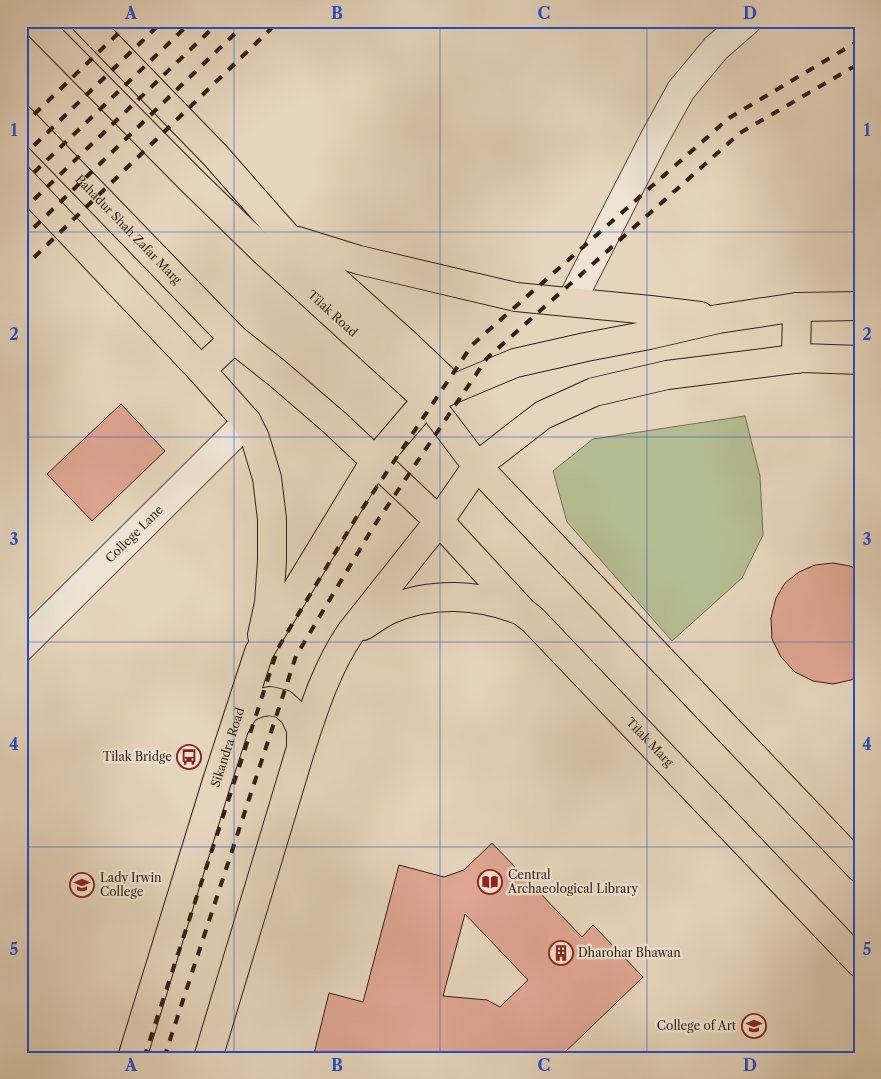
<svg xmlns="http://www.w3.org/2000/svg" width="881" height="1079" viewBox="0 0 881 1079" font-family="'Libre Caslon Text',serif">
<rect width="100%" height="100%" fill="#e5d5bc"/>
<filter id="stains"><feTurbulence type="fractalNoise" baseFrequency=".004" numOctaves="4"/><feColorMatrix values="0 0 0 0 .2 0 0 0 0 .09 0 0 0 0 .02 0 0 0 .5 -.17"/></filter>
<radialGradient id="worn" r=".72"><stop offset=".6" stop-color="#630" stop-opacity="0"/><stop offset="1" stop-color="#630" stop-opacity=".3"/></radialGradient>
<path fill="#b4bd91" stroke="#746e54" d="M745,416L760,476L763,535L742,578L672,641L567,522L553,471L593,439Z"/>
<g fill="#dfa692" stroke="#331f16" fill-rule="evenodd">
<path d="M121,404L165,451L92,521L47,474Z"/>
<path d="M833,563L850,566L860,571V675L851,680L833,684L813,681L795,672L781,657L772,639L771,618L776,598L785,583L799,572L815,565Z"/>
<path d="M492,843L582,937L593,925L643,977L559,1058H313L329,993L363,1002L399,865L444,877L464,870ZM465,914L528,980L500,1007L487,1000L443,996Z"/>
</g>
<g fill="none" stroke-linecap="round" stroke-linejoin="round">
<defs>
<g id="minor">
<path d="M571,302L654,139L681,90L716,48L747,21"/>
<path id="s1" d="M21,647L247,422"/>
</g>
<g id="major">
<path id="s2" d="M34,21L191,180L266,253L427,400L477,466L860,868"/>
<path d="M85,21L215,155L288,238L403,341L442,378L452,389"/>
<path id="s3" d="M21,119L234,339L277,373L335,423L439,521L523,612L533,620L860,963"/>
<path d="M21,180L201,370L247,422L255,438L267,478L272,519V561L269,603L262,635"/>
<path d="M298,241L359,260L516,297L650,310L700,316"/>
<path d="M796,359L797,307"/>
<path d="M201,370L234,339"/>
<path d="M363,626C371,621 380,614 389,610C431,591 480,594 521,611"/>
<path d="M237,723L245,709L258,703L270,701L283,704L294,714L301,729V748"/>
<path id="s4" d="M132,1058L216,784L259,652L375,461L427,400L515,363L586,347L649,335L718,319L797,307L860,306"/>
<path d="M208,1058L301,748C314,708 327,667 351,632L439,521L477,466L543,415L594,392L667,375L802,358L860,360"/>
</g>
</defs>
<use href="#minor" stroke="#604c40" stroke-width="30"/>
<use href="#major" stroke="#331f16" stroke-width="30"/>
<use href="#minor" stroke="#eee4d3" stroke-width="28"/>
<use href="#major" stroke="#e5d5bc" stroke-width="28"/>
<g stroke="#331f16" stroke-width="4" stroke-dasharray="9 9" stroke-linecap="butt">
<path d="M21,127L131,21"/>
<path d="M21,158L163,21"/>
<path d="M21,185L192,21"/>
<path d="M21,212L220,21"/>
<path d="M21,240L248,21"/>
<path d="M21,270L279,21"/>
<path d="M144,1058L278,648L356,518L472,345L729,118L860,40"/>
<path d="M164,1058L296,656L372,529L487,358L740,133L860,63"/>
</g>
</g>
<path fill="none" stroke="#1d4ed8" stroke-width="1" stroke-opacity="0.55" d="M234,21V1058M440,21V1058M647,21V1058M21,232H860M21,437H860M21,642H860M21,847H860"/>
<defs>
<symbol id="bus-ring" viewBox="-11 -11 22 22"><circle r="9.5" fill="#eee4d3" stroke="#8f2418" stroke-width="1.5"/><path d="M-5-6H5V4H4V6H2V4H-2V6H-4V4H-5ZM-3.5-4V0h7V-4ZM-3.5 1.2v1.5H-2V1.2ZM2 1.2v1.5H3.5V1.2Z" fill="#8f2418"/></symbol>
<symbol id="library-ring" viewBox="-11 -11 22 22"><circle r="9.5" fill="#eee4d3" stroke="#8f2418" stroke-width="1.5"/><path d="M-6-4Q-3-5.5-.7-3.5V5Q-3 3-6 4ZM6-4Q3-5.5 .7-3.5V5Q3 3 6 4Z" fill="#8f2418"/></symbol>
<symbol id="university-ring" viewBox="-11 -11 22 22"><circle r="9.5" fill="#eee4d3" stroke="#8f2418" stroke-width="1.5"/><path d="M0-5L7-2L0 1L-7-2ZM-4 1L0 2.5L4 1V4Q0 6-4 4Z" fill="#8f2418"/></symbol>
<symbol id="building-ring" viewBox="-11 -11 22 22"><circle r="9.5" fill="#eee4d3" stroke="#8f2418" stroke-width="1.5"/><path d="M-4-6H4V6H1V3H-1V6H-4ZM-2.5-4.3h1.7v1.8h-1.7ZM.8-4.3h1.7v1.8H.8ZM-2.5-1h1.7V.8h-1.7ZM.8-1h1.7V.8H.8Z" fill="#8f2418"/></symbol>
</defs>
<g fill-rule="evenodd">
<use href="#bus-ring" x="175" y="743" width="28" height="28"/>
<use href="#library-ring" x="476" y="868" width="28" height="28"/>
<use href="#university-ring" x="68" y="871" width="28" height="28"/>
<use href="#building-ring" x="547" y="939" width="28" height="28"/>
<use href="#university-ring" x="740" y="1012" width="28" height="28"/>
</g>
<g text-anchor="middle" stroke-width="4.5" stroke-linejoin="round" paint-order="stroke">
<g font-size="12" fill="#331f16" stroke="#eee4d3">
<text dy="4" stroke="none"><textPath href="#s3" startOffset="154">Bahadur Shah Zafar Marg</textPath></text>
<text dy="4" stroke="none"><textPath href="#s2" startOffset="418">Tilak Road</textPath></text>
<text dy="4" stroke="none"><textPath href="#s1" startOffset="160">College Lane</textPath></text>
<text dy="4" stroke="none"><textPath href="#s3" startOffset="886">Tilak Marg</textPath></text>
<text dy="4" stroke="none"><textPath href="#s4" startOffset="325">Sikandra Road</textPath></text>
</g>
<g font-size="12" fill="#331f16" stroke="#eee4d3" text-anchor="start">
<text x="172" y="761" text-anchor="end">Tilak Bridge</text>
<text x="508" y="879">Central<tspan x="508" dy="14">Archaeological Library</tspan></text>
<text x="100" y="882">Lady Irwin<tspan x="100" dy="14">College</tspan></text>
<text x="578" y="957">Dharohar Bhawan</text>
<text x="736" y="1030" text-anchor="end">College of Art</text>
</g>
</g>
<rect width="881" height="1079" fill="none" stroke="#e5d5bc" stroke-width="55"/>
<rect x="28" y="28" width="826" height="1024" fill="none" stroke="#1d4ed8" stroke-width="2"/>
<g font-size="16" text-anchor="middle" font-weight="bold" fill="#1d4ed8">
<text x="131" y="19">A</text>
<text x="337" y="19">B</text>
<text x="544" y="19">C</text>
<text x="750" y="19">D</text>
<text x="14" y="136">1</text>
<text x="867" y="136">1</text>
<text x="14" y="340">2</text>
<text x="867" y="340">2</text>
<text x="14" y="545">3</text>
<text x="867" y="545">3</text>
<text x="14" y="750">4</text>
<text x="867" y="750">4</text>
<text x="14" y="955">5</text>
<text x="867" y="955">5</text>
<text x="131" y="1071">A</text>
<text x="337" y="1071">B</text>
<text x="544" y="1071">C</text>
<text x="750" y="1071">D</text>
</g>
<rect width="100%" height="100%" filter="url(#stains)"/>
<rect width="100%" height="100%" fill="url(#worn)"/>
</svg>
